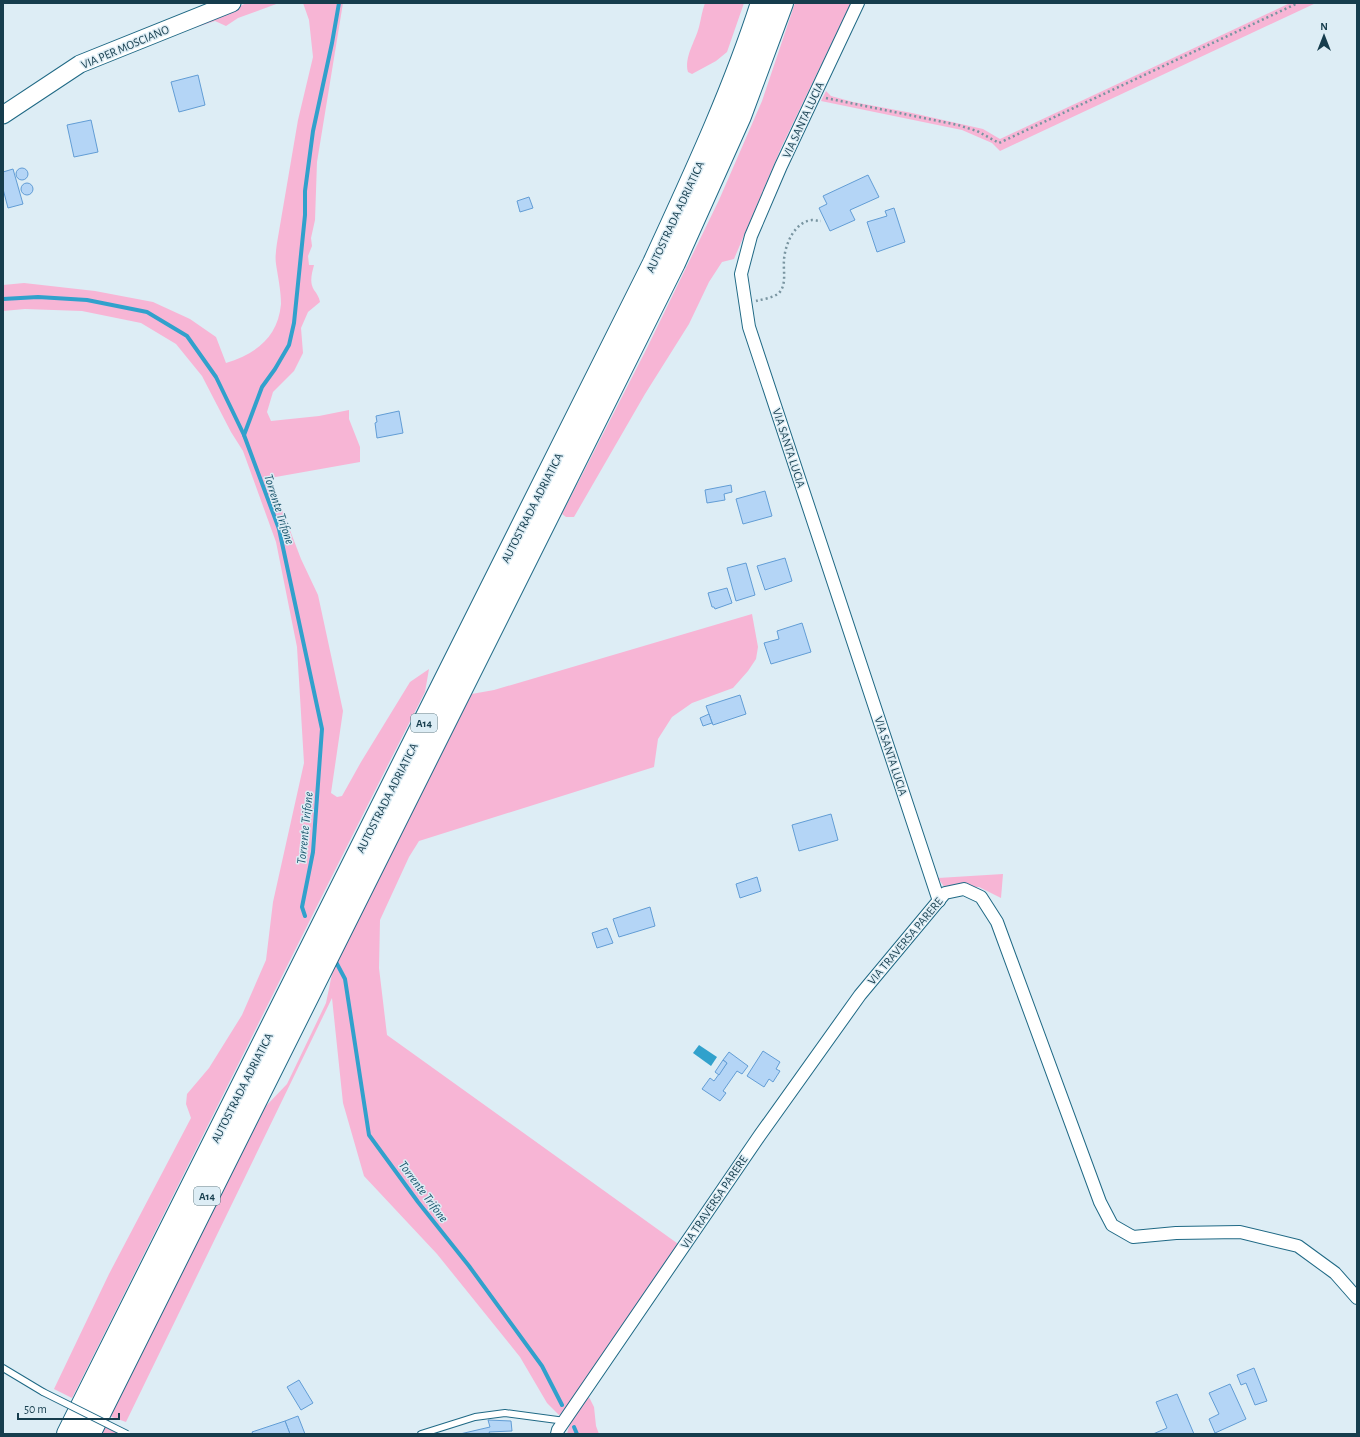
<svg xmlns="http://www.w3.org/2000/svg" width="1360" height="1437" viewBox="0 0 1360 1437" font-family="'Alegreya Sans',sans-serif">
<rect width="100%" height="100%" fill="#ddedf5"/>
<g fill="#f7b5d5">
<path d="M247,3H279L238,18L226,26L215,21L194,28L193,25Z"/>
<path d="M303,3H343L317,162L315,220L311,238L312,246L308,256L309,265H314C312,273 309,282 314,290C317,294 319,297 320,302L308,312L301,328L303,353L294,371L273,392L267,412L271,421L319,416L349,410V419L360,447V462L270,478L301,559L318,595L343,711L331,793L337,797L342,796L361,762L410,682L429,669L425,692C305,927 190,1163 72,1398L54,1389L109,1274L191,1118L186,1104L187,1094L209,1068L242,1015L266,960L273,902L304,763L297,647L276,542L243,451L231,432L202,376L176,344L141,323L82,311L25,309L3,311V285L24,283L95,291L153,302L190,319L216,337L226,363C256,354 278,337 281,304C281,291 278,277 276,264C275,257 276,250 277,243L298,120L313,57L309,20Z"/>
<path d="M705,3H744L727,52L716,61L692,74L688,72C684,57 695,42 699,27C701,19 702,11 705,3Z"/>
<path d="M795,3H851L781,148L734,259L722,262L709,282L689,324L645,394L574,517H566L562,514L647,348L719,200L762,101Z"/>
<path d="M1290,3H1316L1000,151L992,143L962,130L821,101L826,91L831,96L853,102L912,113L983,129L1000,139Z"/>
<path d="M752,614L758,647L756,659L748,671L733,688L692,703L672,717L658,739L654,767L419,841L409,857L380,920L379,968L387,1035L681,1246L563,1413L559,1415L547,1403L520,1357L437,1254L364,1176L343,1103L332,998L126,1422L109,1416L266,1106L287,1084L326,1003L333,969L466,695L494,690Z"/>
<path d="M1003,874L1001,898L979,887L945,888L938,878Z"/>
<path d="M589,1397L594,1407L596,1426L599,1434H567C570,1419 579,1409 589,1397Z"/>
<path d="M103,1426L117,1433L116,1434H99Z"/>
</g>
<path fill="#31a1cc" d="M699,1045L717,1057L711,1066L693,1053Z"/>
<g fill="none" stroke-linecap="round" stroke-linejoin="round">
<g stroke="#31a1cc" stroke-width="4">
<path d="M3,299L38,297L87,300L147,312L187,336L216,377L244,435L279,529L322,729L313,852L302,907L305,916"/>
<path d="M244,435L262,387L275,369L289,345L294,323L305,215V191L313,131L332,43L339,3"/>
<path d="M336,962L345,979L369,1135L418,1202L469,1266L542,1366L562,1405"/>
<path d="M574,1427L577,1434"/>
</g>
</g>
<g fill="#b4d5f6" stroke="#629dd5">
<path d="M198,75L205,105L179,112L171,82Z"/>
<path d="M91,120L98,152L74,157L67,125Z"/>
<circle cx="22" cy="174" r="6"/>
<path d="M13,169L23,204L8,208L3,189V172Z"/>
<path d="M868,175L879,197L850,210L855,220L830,231L819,208L827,204L823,196Z"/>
<circle cx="27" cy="189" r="6"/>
<path d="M529,197L533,208L520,212L517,201Z"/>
<path d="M894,208L905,242L877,252L867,222L887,216L885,211Z"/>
<path d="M399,411L403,433L377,438L375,423L377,422L376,416Z"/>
<path d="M731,485L732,492L724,494L725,500L707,503L705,490Z"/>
<path d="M765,491L772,516L743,524L736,499Z"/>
<path d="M785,558L792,581L765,590L757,566Z"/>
<path d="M746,563L755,595L736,601L727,568Z"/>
<path d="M727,588L732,603L715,609L714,607H712L708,593Z"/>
<path d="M802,623L811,652L771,664L764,643L779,639L777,631Z"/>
<path d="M740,695L746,714L713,725L706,706Z"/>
<path d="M709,714L712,723L703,726L700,718Z"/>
<path d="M831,814L838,840L799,851L792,825Z"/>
<path d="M757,877L761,891L740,898L736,884Z"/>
<path d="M650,907L655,926L619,937L613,919Z"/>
<path d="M607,928L613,943L597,948L592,933Z"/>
<path d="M763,1051L780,1062L776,1069L780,1071L773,1082L769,1079L764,1087L747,1076Z"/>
<path d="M729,1052L748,1066L742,1074L737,1071L723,1091L726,1093L720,1101L702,1089L710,1078L714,1081L727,1063L723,1060Z"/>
<path d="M723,1060L727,1063L719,1075L715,1072Z"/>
<path d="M1254,1368L1267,1401L1255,1405L1246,1383L1241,1385L1237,1375Z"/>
<path d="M299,1380L313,1403L301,1410L287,1387Z"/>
<path d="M1230,1384L1246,1419L1215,1433L1209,1419L1219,1414L1209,1393Z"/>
<path d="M1177,1394L1194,1434H1153L1167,1428L1156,1402Z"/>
<path d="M298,1416L305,1434H290L285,1421Z"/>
<path d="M488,1420L511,1421L512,1431L489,1432L490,1434H460L490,1427Z"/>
<path d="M285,1421L290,1434H253L252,1432Z"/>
</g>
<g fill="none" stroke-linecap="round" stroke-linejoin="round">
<defs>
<g id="lane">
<path d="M3,1368L43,1392"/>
<path d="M421,1434L475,1417L505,1413L565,1421"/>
</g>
<g id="street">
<path d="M858,3L781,166L751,236L741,274L749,327L939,901"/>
<path d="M557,1434L558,1430L760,1135L860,995L945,893L964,889L981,897L997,922L1100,1202L1112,1225L1133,1237L1176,1233L1240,1232L1298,1246L1335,1273L1357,1298"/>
</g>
<path id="secondary" d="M3,115L80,64L232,3"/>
<g id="highway">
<path d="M68,1434L654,263C693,178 733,93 762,3"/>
<path d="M89,1434L674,263L740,116L782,3"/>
</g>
</defs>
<use href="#lane" stroke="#1f6985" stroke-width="8"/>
<use href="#street" stroke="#1f6985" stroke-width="14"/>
<use href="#secondary" stroke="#1f6985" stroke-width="19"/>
<use href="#highway" stroke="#1f6985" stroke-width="24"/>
<g stroke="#7995a1" stroke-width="2.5" stroke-dasharray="2 3" stroke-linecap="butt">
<path d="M826,98L958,125L977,131L999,143L1298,3"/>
<path d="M756,301C763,299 773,298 779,293C787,284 783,271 784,260C785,245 794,222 812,220C815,220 818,221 821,221"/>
</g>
<use href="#lane" stroke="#fff" stroke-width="6"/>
<use href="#street" stroke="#fff" stroke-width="12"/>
<use href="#secondary" stroke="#fff" stroke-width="17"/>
<use href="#highway" stroke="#fff" stroke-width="22"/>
<defs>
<path id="lane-bridge" d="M43,1392L127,1434"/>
</defs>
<use href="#lane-bridge" stroke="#1f6985" stroke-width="8" stroke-linecap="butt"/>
<use href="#lane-bridge" stroke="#fff" stroke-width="6"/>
</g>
<g text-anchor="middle" stroke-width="3" stroke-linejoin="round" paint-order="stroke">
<g fill="#ddedf5" stroke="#52727f" stroke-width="1">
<rect x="411" y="714" width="26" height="18" rx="3"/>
<rect x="194" y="1187" width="26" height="18" rx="3"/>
</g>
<g font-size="11" font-weight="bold" fill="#163d4d">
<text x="424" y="727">A14</text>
<text x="207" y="1200">A14</text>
</g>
<g font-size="12" fill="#163d4d" stroke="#ddedf5">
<text transform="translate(125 47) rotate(-23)" y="4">VIA PER MOSCIANO</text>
<text transform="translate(803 120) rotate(-65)" y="4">VIA SANTA LUCIA</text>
<text transform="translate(675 217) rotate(-65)" y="4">AUTOSTRADA ADRIATICA</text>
<text transform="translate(789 448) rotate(72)" y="4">VIA SANTA LUCIA</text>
<text transform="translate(532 508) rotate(-63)" y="4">AUTOSTRADA ADRIATICA</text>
<text transform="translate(891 756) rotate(72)" y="4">VIA SANTA LUCIA</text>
<text transform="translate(387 798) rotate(-63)" y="4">AUTOSTRADA ADRIATICA</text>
<text transform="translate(905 941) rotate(-50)" y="4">VIA TRAVERSA PARERE</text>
<text transform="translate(242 1088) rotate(-63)" y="4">AUTOSTRADA ADRIATICA</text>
<text transform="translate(714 1202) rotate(-56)" y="4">VIA TRAVERSA PARERE</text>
</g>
<g font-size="13" font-style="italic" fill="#1d576e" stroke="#ddedf5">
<text transform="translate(280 509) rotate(72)" y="5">Torrente Trifone</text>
<text transform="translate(304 828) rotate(-84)" y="5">Torrente Trifone</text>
<text transform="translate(424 1191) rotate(53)" y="5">Torrente Trifone</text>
</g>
</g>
<rect width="1360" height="1437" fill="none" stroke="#163d4d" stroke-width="8"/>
<g transform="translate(1324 36)" stroke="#ddedf5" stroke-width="3" paint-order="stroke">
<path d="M0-3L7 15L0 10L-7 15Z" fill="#163d4d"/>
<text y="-6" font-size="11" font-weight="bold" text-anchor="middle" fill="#163d4d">N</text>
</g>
<path d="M18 1413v6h101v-6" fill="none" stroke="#163d4d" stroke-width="2"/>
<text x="24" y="1413" font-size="12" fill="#163d4d" stroke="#ddedf5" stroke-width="3" paint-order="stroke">50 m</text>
</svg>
